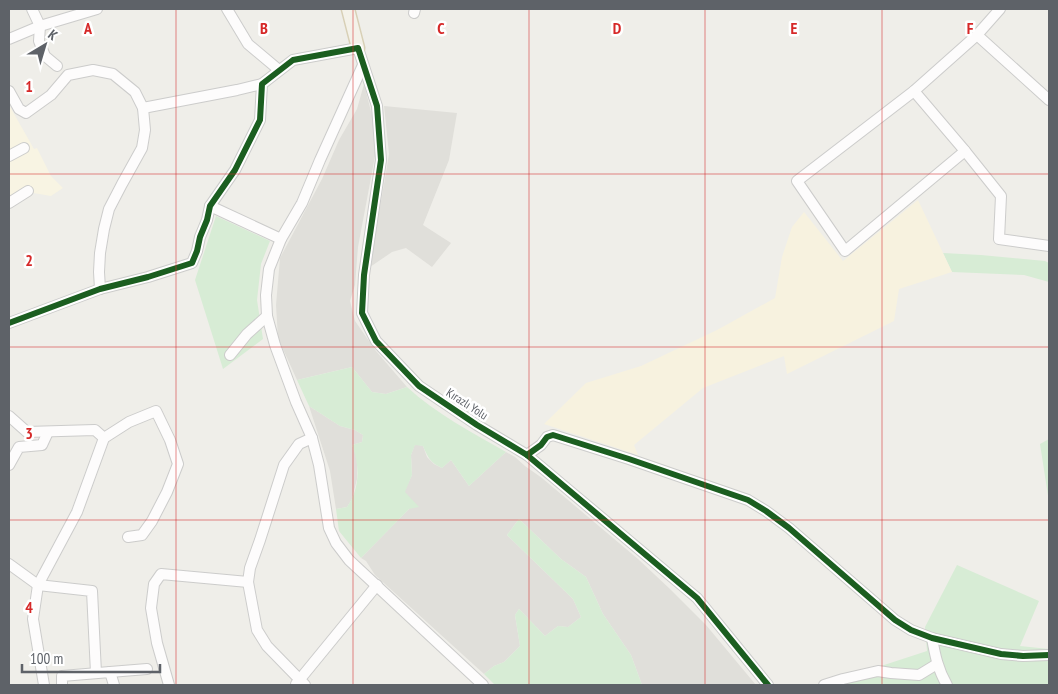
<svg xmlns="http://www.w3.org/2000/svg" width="1058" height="694" viewBox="0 0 1058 694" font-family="'PT Sans Narrow',sans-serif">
<rect width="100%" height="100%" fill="#efeee9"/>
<path fill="#f8f4e3" d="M9,105L34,149L37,148L51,176L63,188L51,196L28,192L9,203Z"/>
<g fill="#e0dfda">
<path d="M364,84L376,131V151L358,247L355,285L350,301L355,321L376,351L407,387L386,394L372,392L352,367L297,380L278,338L276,305L280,258L322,179L339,140L357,109Z"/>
<path d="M384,106L457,113L449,160L423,225L451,243L432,267L406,248L392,252L370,267L389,154Z"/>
<path d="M309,406L340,426L355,430L363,435L362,442L352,445L357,458V479L352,499L347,507L336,509L330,471Z"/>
<path d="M415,444L423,446L427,457L434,464L442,468L451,460L469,486L506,452L515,457L525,466L542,478L638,559L670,589L706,625L756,685H642L631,655L603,614L586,577L561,559L519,519L507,535L573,599L581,617L568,627L558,626L545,636L519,609L515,615L520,646L504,662L494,666L484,674L375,575L366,561L361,558L409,509L404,492L412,475L411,455Z"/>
</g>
<g fill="#d7ecd5">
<path d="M216,216L270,241L261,264L257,300L263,339L223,369L195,280Z"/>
<path d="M943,253L981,255L1045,261L1049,263V282L1024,275L952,272Z"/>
<path d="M352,367L372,392L386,394L407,387C435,413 473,433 506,452L469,486L451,460L442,468C431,463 428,458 423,446L415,445L411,455L412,475L405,492L419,507L409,509L361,558L339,531L336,509L347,507C360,488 360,466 352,445L362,442L363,435L355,430L340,426L309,406L297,380Z"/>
<path d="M1049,439V502L1040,444Z"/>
<path d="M519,519L561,559L586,577L603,614L631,655L642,685H495L484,674L494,666L504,662L520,646L515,615L519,609L545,636L558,626L568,627L581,617L573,599L507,535Z"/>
<path d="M957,565L1039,601L1020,646L1049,649V685H815L878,667L927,651L925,627Z"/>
</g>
<path fill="#f7f2df" d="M918,200L952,272L899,289L894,321L787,374L784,356L703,388L634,445L638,455L544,424L586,383L641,366L717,330L775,298L782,257L792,227L804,212L843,261Z"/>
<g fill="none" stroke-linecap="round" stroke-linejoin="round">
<defs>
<g id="minor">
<path d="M32,9L40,26L39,41L45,56L57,66"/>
<path d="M227,9L248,44L279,70"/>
<path d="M414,13L415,9"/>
<path d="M977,35L1049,100"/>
<path d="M9,39L40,26L97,9"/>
<path d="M363,65L320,160L302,203L281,239L269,269L266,295L267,316L275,345L296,402L312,438L319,465L329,528L336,543L349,560L483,685"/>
<path d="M9,91L19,109L26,113L51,95L68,75L93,70L113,74L135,92L143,108L145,130L142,148L122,184L109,209L104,229L100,253L99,272L100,289"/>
<path d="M914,91L965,151L1001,196L999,239L1049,246"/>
<path d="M143,108L237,90L262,84"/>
<path d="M965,151L845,251L797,181L914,91L977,35L1000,9"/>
<path d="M9,156L24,148"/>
<path d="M9,203L28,191"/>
<path d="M210,206L281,239"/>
<path d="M9,323L100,289L148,277L192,263L197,251L200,237L207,220L210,206L235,170L260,120L262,84L293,60L358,48L377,106L381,160L364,275L362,313L376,341L419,386L477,425L527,455L697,598L768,685"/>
<path d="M230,355L247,334L267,316"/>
<path d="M9,416L27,432L95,430L104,438"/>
<path d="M527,455L541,445L547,437L553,435L629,459L748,500L766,511L789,528L895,620L911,630L932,638L1001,654L1023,656L1049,655"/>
<path d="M9,465L19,447L42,445L48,432"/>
<path d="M9,564L38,585L92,591L96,673"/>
<path d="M932,638C935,655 938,670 947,685"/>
<path d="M110,672L147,669"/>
<path d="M296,684L377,585"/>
<path d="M44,685L33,619L38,585L77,512L104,438L129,422L156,411L170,440L178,464L167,492L152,521L142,535L128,537"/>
<path d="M62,685V676L110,672L114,685"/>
<path d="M169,685L157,643L151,608L154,584L161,574L248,582"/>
<path d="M305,685L267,646L257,630L248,582L250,568L260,540L284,465L299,444L312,438"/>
<path d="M824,685L843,679L878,671L891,673L919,675L937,664"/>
</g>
<path id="major" d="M348,9L358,48"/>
</defs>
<use href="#minor" stroke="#cccccb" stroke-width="12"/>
<use href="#major" stroke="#d8d0b6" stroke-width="15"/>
<use href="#minor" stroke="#fdfcfc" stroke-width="10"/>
<use href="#major" stroke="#f4f2e9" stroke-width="12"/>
<defs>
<g id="cycleway">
<path d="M9,323L100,289L148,277L192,263L197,251L200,237L207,220L210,206L235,170L260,120L262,84L293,60L358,48L377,106L381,160L364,275L362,313L376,341L419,386L477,425L527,455L697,598L768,685"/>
<path d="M527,455L541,445L547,437L553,435L629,459L748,500L766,511L789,528L895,620L911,630L932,638L1001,654L1023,656L1049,655"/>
</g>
</defs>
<use href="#cycleway" stroke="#fff" stroke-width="9"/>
<use href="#cycleway" stroke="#1b5e20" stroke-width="6"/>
</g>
<path fill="none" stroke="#d62828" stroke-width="1" stroke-opacity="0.55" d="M176,9V685M353,9V685M529,9V685M705,9V685M882,9V685M9,174H1049M9,347H1049M9,520H1049"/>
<g text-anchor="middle" stroke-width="5" stroke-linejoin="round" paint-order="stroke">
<g font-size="12" fill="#5e6268" stroke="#fff">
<text transform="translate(467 404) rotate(33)" y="4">Kırazlı Yolu</text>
</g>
</g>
<g font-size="16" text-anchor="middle" font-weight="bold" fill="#d62828" stroke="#fff" stroke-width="5" stroke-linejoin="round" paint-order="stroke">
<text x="88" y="34">A</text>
<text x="264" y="34">B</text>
<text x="441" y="34">C</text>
<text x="617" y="34">D</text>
<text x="794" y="34">E</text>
<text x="970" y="34">F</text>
<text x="29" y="92">1</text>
<text x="29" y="266">2</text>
<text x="29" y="439">3</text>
<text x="29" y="613">4</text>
</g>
<rect width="1058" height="694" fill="none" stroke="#5e6268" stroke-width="20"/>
<g transform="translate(45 45) rotate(38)" stroke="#ffffff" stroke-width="4" paint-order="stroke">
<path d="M0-4L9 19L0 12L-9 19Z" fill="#5e6268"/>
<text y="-8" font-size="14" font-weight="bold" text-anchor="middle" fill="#5e6268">K</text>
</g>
<path d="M22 664v8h138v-8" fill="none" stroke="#5e6268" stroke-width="2.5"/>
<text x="30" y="664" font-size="15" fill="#5e6268" stroke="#ffffff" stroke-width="4" paint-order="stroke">100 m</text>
</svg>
